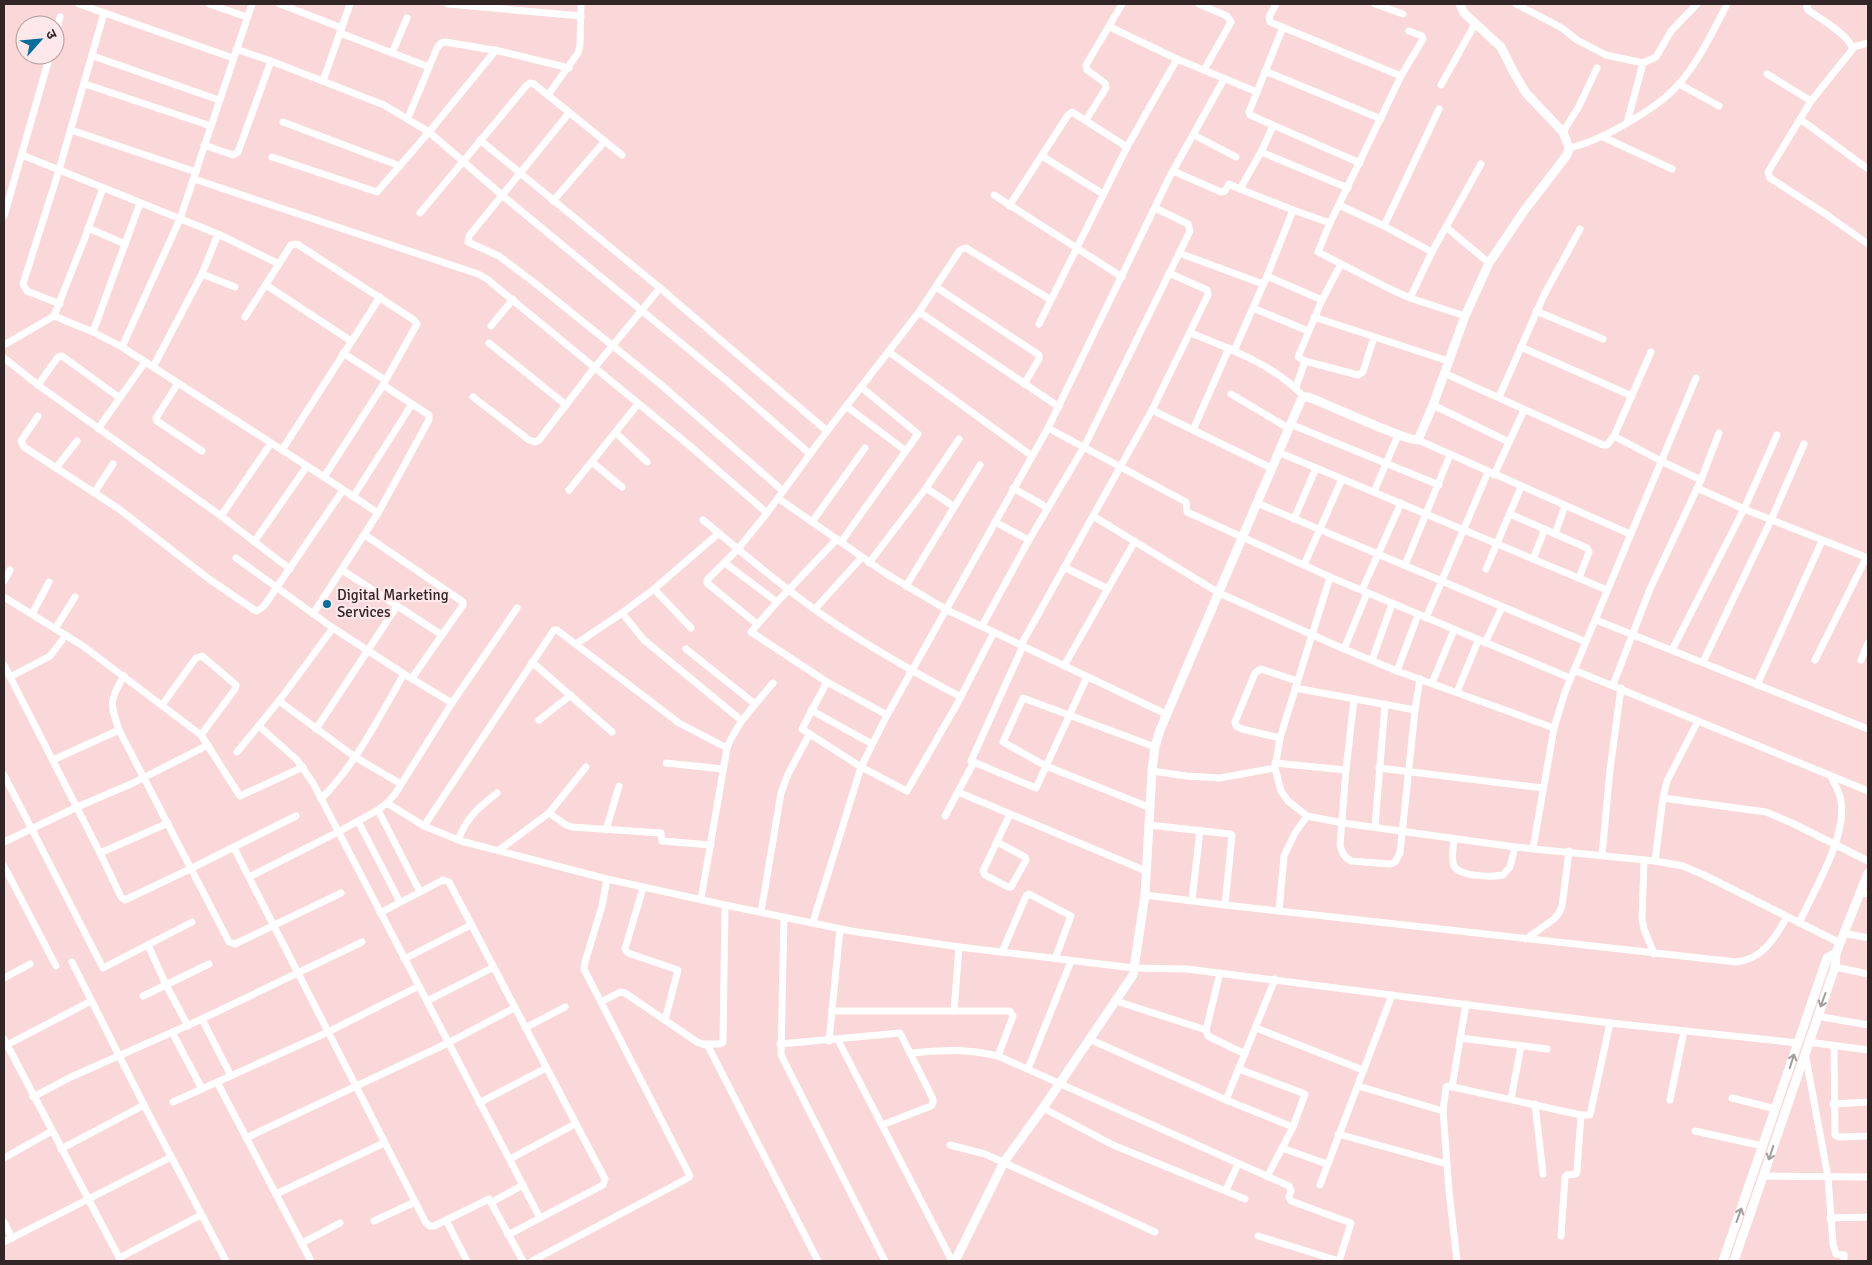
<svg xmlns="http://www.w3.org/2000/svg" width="1872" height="1265" viewBox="0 0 1872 1265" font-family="Signika,'Noto Sans Devanagari',sans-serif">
<rect width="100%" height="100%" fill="#fad7d8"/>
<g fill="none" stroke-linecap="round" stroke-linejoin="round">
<g stroke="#fff" stroke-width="7">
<path d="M79,4L233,58"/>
<path d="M209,4L247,17"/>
<path d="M280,4L342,28"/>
<path d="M448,4L581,16"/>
<path d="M1199,4L1227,16L1231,22L1204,70"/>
<path d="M1276,4L1269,17L1270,22L1401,76"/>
<path d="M1375,4L1403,14"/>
<path d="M1516,4L1562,28L1577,40L1606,55L1643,63L1656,57L1671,31L1697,4"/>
<path d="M1807,4V8L1809,11C1819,17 1854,39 1852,50L1811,101L1768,172L1770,178L1827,215L1868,244"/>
<path d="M1110,27L1177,59L1257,92"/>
<path d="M1283,27L1249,112L1250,115L1360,163"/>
<path d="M1409,31L1422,36L1423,39L1401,76L1330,223L1318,252L1388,288L1410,298L1465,316"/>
<path d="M340,33L429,67"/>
<path d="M55,36L60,17"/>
<path d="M1853,47L1868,43"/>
<path d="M236,49L271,61L384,105L429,132L503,196L727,381L810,454"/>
<path d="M392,53L407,18"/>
<path d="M93,56L219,100"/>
<path d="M1265,71L1381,119"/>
<path d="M1767,74L1811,101"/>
<path d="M323,81L350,4"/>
<path d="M85,84L211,126"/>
<path d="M1679,84L1719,106"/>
<path d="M1441,85L1475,24"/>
<path d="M548,95L578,53L580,45L581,4"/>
<path d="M569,113L469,236L468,242L499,256L536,284L659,383L783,491"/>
<path d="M408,118L437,48L441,43L445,42L499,51L569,68"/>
<path d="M1800,119L1868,169"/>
<path d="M1086,120L1106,88L1105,83L1087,70L1086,65L1122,4"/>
<path d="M283,122L400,166"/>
<path d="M1627,123L1643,63"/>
<path d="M1273,126L1261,152L1240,189L1293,210L1330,223"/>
<path d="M71,130L196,172"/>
<path d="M1563,132L1579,106L1597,68"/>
<path d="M1194,135L1236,157"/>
<path d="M1603,137L1672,169"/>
<path d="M480,140L660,288L827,431"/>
<path d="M204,145L233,155L238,152L271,61"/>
<path d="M1569,148C1588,144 1604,136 1622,126C1638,117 1656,106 1669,94C1694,72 1712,33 1727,4"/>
<path d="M1261,152L1348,188"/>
<path d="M22,155L218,234L279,264"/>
<path d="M1042,156L1103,194"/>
<path d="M272,157L377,192L429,132L496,50"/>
<path d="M1173,171L1221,192L1225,191L1229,184L1240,189"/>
<path d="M194,179L478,274L487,279L690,446L767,513"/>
<path d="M994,195L1122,277"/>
<path d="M553,201L604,142"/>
<path d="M1339,205L1384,226L1432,252"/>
<path d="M1009,206L1068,115L1072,112L1127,147"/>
<path d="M420,213L526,86L530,83L534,84L622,155"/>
<path d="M4,216L50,55"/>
<path d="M1384,226L1439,109"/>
<path d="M1446,227L1489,263"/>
<path d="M88,228L125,244"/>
<path d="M1179,253L1263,284"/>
<path d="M1341,264L1322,300L1298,357L1305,361L1358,375L1363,372L1374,337"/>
<path d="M202,274L235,287"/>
<path d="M1267,276L1322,300"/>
<path d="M266,285L351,341"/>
<path d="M936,287L1039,355V359L1024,384"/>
<path d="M1410,298L1432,252L1481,164"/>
<path d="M60,304L27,291L23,284L59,170L104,13"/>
<path d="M1253,308L1308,331"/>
<path d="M1536,311L1603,339"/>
<path d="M919,312L1059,407"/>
<path d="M54,316L93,332L122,347L324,477L383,385L417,324L414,320L297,244L291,245L245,317"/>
<path d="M1314,317L1448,361"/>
<path d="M1039,324L1127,147L1177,59"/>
<path d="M491,326L513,299"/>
<path d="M93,332L140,203"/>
<path d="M1191,333C1230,349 1275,365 1304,397"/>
<path d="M489,343L566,405"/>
<path d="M4,345L54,316L84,240L103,188"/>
<path d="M122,347L180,219L252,4"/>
<path d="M1521,347L1632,396"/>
<path d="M1234,351L1267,276L1293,210"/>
<path d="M889,352L1032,456"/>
<path d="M343,353L385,380"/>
<path d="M4,358L38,385L221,516L290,569"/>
<path d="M153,367L202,274L218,234"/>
<path d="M1444,373L1603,445H1607L1614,436L1651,352"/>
<path d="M178,383L156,418L157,421L202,451"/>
<path d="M38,385L58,357L62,356L120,398"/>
<path d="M1296,387L1305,361"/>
<path d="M1231,394L1288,428"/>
<path d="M473,397L529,440L535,442L539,440L595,367L660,288"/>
<path d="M1499,397L1544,295L1580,229"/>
<path d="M1433,405L1509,442"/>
<path d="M846,406L906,451"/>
<path d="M1152,410L1271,468"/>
<path d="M38,416L21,441L24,447L119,509L209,579L253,609L257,611L264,606L343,490"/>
<path d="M1290,424L1439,485"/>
<path d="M1048,428L1186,502L1187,512L1330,577L1280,738L1275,768L1281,791L1288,801L1307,816L1343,823L1515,847L1655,861L1683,866L1704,875L1840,943"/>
<path d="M98,429L145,362"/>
<path d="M1193,430L1229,348"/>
<path d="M616,433L647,462"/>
<path d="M1614,436L1661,461L1701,480"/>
<path d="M1418,440L1630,534"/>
<path d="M282,450L380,297"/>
<path d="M1278,452L1607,590"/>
<path d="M592,462L622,487"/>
<path d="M56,468L77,441"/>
<path d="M1494,475L1524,410"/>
<path d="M324,477L378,513"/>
<path d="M926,488L953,506"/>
<path d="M1013,488L1048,508"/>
<path d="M1697,488L1744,509L1868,558"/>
<path d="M569,490L638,404"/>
<path d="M1374,492L1398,435"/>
<path d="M94,493L113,464"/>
<path d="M353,497L412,404"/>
<path d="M778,498L885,573L947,610L1166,714"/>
<path d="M1257,503L1586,642"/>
<path d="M1510,514L1587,548L1589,552L1579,578"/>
<path d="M221,516L271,443"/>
<path d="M1093,516L1219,593L1344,649L1397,671L1554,728"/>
<path d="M1294,519L1316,468"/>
<path d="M703,520C749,558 795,598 845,630C882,654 921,676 961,697"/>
<path d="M812,522L865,448"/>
<path d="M995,522L1029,540"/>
<path d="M1555,534L1565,506"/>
<path d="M365,535L463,602V605L412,678"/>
<path d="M837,539L777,602L751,632L827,682L887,715"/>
<path d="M254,542L307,466"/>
<path d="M841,542L918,434L861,387"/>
<path d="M236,558L333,628L404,674L452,703"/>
<path d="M1533,559L1545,529"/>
<path d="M725,563L777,602"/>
<path d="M869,563L926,488L959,439"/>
<path d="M1304,565L1342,479"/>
<path d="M1405,565L1450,455"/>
<path d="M1064,567L1108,589"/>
<path d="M1486,569L1521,487"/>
<path d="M342,570L442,635"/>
<path d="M1330,577L1570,678"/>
<path d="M4,581L10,570"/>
<path d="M906,586L980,465"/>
<path d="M654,589L691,628"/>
<path d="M1362,590L1401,503"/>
<path d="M4,597L83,646L201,735L240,796L303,767"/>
<path d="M815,609L862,557"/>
<path d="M622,613L644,640L741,720"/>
<path d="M32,614L49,582"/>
<path d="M313,614L378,513L429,420V415L383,385"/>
<path d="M1426,618L1488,472"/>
<path d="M1596,620L1868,729"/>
<path d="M757,624L707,583V580L738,549L767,513L827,431L919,312L960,250L966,248L1051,300"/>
<path d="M982,626L1029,540L1084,447L1190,231L1188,224L1155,208"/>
<path d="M55,629L75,597"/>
<path d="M1485,643L1502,607"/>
<path d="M576,644L622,613L654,589L719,533"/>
<path d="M1021,645L1152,410L1208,295L1207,290L1169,273"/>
<path d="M1023,646L971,761L1036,788L1087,677"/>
<path d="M686,649L755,704"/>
<path d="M1344,649L1367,593"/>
<path d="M1672,650L1744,509L1777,435"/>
<path d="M1372,660L1392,604"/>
<path d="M1815,660L1866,558"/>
<path d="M1861,660L1868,643"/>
<path d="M532,662L612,732"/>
<path d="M1703,662L1771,520L1804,444"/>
<path d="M4,665L100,853L121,897L125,900L190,869L296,816"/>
<path d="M1064,666L1135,541"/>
<path d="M1574,670L1868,791"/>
<path d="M1397,671L1418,615"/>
<path d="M124,676C109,700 110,704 119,730L229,942L235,944L341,893"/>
<path d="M10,677L50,656L66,635"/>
<path d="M827,682L802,729L861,767L907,791L956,706L994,632"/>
<path d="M1432,683L1454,630"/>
<path d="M1613,685L1650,589L1701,480L1719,433"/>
<path d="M1757,685L1822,541"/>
<path d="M1295,688L1415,710"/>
<path d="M1457,692L1478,641"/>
<path d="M1354,699L1346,770L1340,845C1342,853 1344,857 1351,861L1390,864L1395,862L1400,853L1415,710L1420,679"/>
<path d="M279,701L355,757L401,784"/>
<path d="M162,705L196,658L202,656L236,685L235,689L201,735"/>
<path d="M811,710L872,744"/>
<path d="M539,720L571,695"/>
<path d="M259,726L297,760L313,783L540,1218"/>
<path d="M316,729L397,606"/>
<path d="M1280,738L1242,729L1236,726L1235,722L1255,673L1261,669L1297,681"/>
<path d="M237,752L279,701L333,628"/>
<path d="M53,760L119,730"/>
<path d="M666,763L723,769"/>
<path d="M1275,763L1346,770"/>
<path d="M1379,768L1543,788"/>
<path d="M1152,771L1186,776L1220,778L1275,768"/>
<path d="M4,775L103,968L192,922"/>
<path d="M958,792L1146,871"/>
<path d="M1663,798L1766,812L1792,823L1868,861"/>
<path d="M321,799C356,764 379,717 404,674"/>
<path d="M387,803L395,794L452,703L517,608"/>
<path d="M1151,808L1046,766L1003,742L1023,698L1155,747"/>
<path d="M378,810L420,892"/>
<path d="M549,813L566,825L572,827L661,833L662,841L711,845"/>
<path d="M945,816L974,762"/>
<path d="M358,821L400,902"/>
<path d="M1149,825L1230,834L1232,835L1225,905"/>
<path d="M424,826L554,630H557L679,723L727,748"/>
<path d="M1375,827L1385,704"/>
<path d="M606,830L619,786"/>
<path d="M1454,839C1453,847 1451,859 1454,866C1460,877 1492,877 1503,875L1510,867L1515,847"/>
<path d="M458,840C467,817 478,808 497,793"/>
<path d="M4,842L77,807L131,784L208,745"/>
<path d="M997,842L1025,857L1026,860L1011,887H1008L985,875L983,871L1010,814"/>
<path d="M234,848L426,1223L430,1226H434L489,1199L523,1261"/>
<path d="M1533,848L1554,728L1565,692L1696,378"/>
<path d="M499,850L549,813L586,767"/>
<path d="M100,853L168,823"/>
<path d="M1602,855L1610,770L1621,688"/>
<path d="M1644,860L1642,918L1644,929L1654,954"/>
<path d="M1655,861L1663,798L1667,781L1698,721"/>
<path d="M4,866L56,966"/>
<path d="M249,877L338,832L378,810L387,803L424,826L461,841L607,879L725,905L851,931L959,947L1134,968L1187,969L1610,1023L1798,1043"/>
<path d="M643,888L625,949L628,953L678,970L665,1020"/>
<path d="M1861,893L1868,894"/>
<path d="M1145,895L1225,905L1736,962C1763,959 1774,939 1787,917"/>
<path d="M701,899L727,748C737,722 756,704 773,683"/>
<path d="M1192,900L1200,830"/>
<path d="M1279,911L1284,856L1295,833L1307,816"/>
<path d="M761,912L781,793L788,774L809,735"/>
<path d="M380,913L443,880L449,882L605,1179L603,1185L508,1235"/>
<path d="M784,917L781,1055L885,1261"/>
<path d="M813,922L861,767L887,715L1048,428L1169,178L1224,79"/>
<path d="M1799,923C1814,890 1847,837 1841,801C1840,792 1834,784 1831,776"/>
<path d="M1844,933L1868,938"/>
<path d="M1526,939L1554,919L1559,913L1562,906L1569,851"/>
<path d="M148,945L166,985L188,1026"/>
<path d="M1002,952L1026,896L1029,894L1071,916L1055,959"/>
<path d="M404,959L471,925"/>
<path d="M72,962L144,1105L226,1261"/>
<path d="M1835,967L1868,974"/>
<path d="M4,978L30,964"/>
<path d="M143,996L209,964"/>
<path d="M427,1001L492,968"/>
<path d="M1116,1001L1206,1030L1220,973"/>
<path d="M601,1002L620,992L625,993L697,1042L708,1046L818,1261"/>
<path d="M832,1011H1010L1013,1016L998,1056"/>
<path d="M954,1011L959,947"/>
<path d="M1817,1016L1868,1025"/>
<path d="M202,1019L231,1076"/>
<path d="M525,1028L565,1007"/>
<path d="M1256,1028L1363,1070"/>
<path d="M1206,1030L1208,1036L1245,1054"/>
<path d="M172,1032L202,1089"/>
<path d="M1460,1038L1547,1049"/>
<path d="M4,1039L121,1261"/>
<path d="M1089,1039L1226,1100L1293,1127L1267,1177"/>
<path d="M838,1040L952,1261"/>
<path d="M829,1041L840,929"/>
<path d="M1808,1042L1868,1050"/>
<path d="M704,1044H720L723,1042L725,905"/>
<path d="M780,1044L900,1033L933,1099V1103L931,1106L882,1125"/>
<path d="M7,1045L91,1001"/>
<path d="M1834,1046L1835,1135L1839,1137L1868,1136"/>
<path d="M910,1053C945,1050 964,1048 998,1056L1289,1186L1291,1191L1289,1197L1291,1201L1351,1223L1339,1261"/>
<path d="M1805,1053L1828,1177L1833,1244L1836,1254L1844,1255V1261"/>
<path d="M1028,1069L1071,961"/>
<path d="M1239,1069L1305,1094L1293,1127"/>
<path d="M217,1082L311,1261"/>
<path d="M1358,1086L1443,1111"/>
<path d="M1452,1087L1466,1004"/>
<path d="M33,1097L71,1077L202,1019L362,942"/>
<path d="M1732,1098L1776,1109"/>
<path d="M1511,1099L1521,1046"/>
<path d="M1226,1100L1275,979"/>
<path d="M1670,1100L1684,1031"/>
<path d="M173,1102L328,1032L419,986"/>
<path d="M479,1103L546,1068"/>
<path d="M1535,1104L1543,1174"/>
<path d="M1833,1104L1868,1102"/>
<path d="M1043,1108L1113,1145L1245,1199"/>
<path d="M1695,1131L1763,1146"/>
<path d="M1338,1134L1447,1164"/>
<path d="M246,1138L448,1043L514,1008"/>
<path d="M950,1145L985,1154L1155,1232"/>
<path d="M1282,1148L1327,1164"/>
<path d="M61,1149L144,1105"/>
<path d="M4,1158L52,1131"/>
<path d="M510,1159L575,1124"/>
<path d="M1764,1176L1868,1177"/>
<path d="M1320,1185L1392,995"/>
<path d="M1226,1190L1238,1164"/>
<path d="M276,1194L384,1143"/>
<path d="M492,1202L523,1185"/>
<path d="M1830,1218L1868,1217"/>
<path d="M446,1220L467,1261"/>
<path d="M374,1221L415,1202"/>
<path d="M4,1222L12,1238"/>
<path d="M1258,1236L1339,1261"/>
<path d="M1561,1236L1565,1177L1567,1175L1576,1174L1577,1171L1581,1115"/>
<path d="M4,1242L171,1157"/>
<path d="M302,1243L340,1223"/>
<path d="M119,1258L201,1215"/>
<path d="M532,1261L688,1178L690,1176L584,969L585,962L602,906L607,879"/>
<path d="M1457,1261L1449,1191L1443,1111L1446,1087L1448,1086L1581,1115H1590L1610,1023"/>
</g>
<g stroke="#fff" stroke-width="9">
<path d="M955,1261L1004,1162L1043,1108L1133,975L1145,895L1152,771L1155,747L1160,730L1301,400L1304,397H1308C1325,403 1408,442 1418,440L1433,405L1465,316L1489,263L1524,211L1567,155L1569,148L1563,132L1526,93L1514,73L1501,47L1464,13L1460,4"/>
<path d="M1723,1261L1827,958L1836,953"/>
<path d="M1734,1261L1835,967L1836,953L1868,873"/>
</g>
</g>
<defs><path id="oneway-shaft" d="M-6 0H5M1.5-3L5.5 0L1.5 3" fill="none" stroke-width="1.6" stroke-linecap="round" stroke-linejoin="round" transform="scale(1.25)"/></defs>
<g stroke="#a39d9d">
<use href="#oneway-shaft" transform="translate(1823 1000) rotate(110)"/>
<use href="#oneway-shaft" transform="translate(1792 1061) rotate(-72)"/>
<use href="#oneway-shaft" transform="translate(1771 1153) rotate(108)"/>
<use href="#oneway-shaft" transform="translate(1739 1215) rotate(-70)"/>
</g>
<circle fill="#076e9b" stroke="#fee8e9" stroke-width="2" cx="327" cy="604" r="5"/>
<g text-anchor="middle" stroke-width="4.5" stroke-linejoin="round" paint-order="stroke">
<g font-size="15" fill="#322526" stroke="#fee8e9" text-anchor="start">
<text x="337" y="600">Digital Marketing<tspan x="337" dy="17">Services</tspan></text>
</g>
</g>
<rect width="1872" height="1265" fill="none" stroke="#322526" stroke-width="10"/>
<g transform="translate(40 40) rotate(63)"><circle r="24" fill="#fee8e9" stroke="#ac9a9b"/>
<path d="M0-4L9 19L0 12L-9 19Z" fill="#076e9b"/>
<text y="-8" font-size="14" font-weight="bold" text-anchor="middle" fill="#322526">उ</text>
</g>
</svg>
